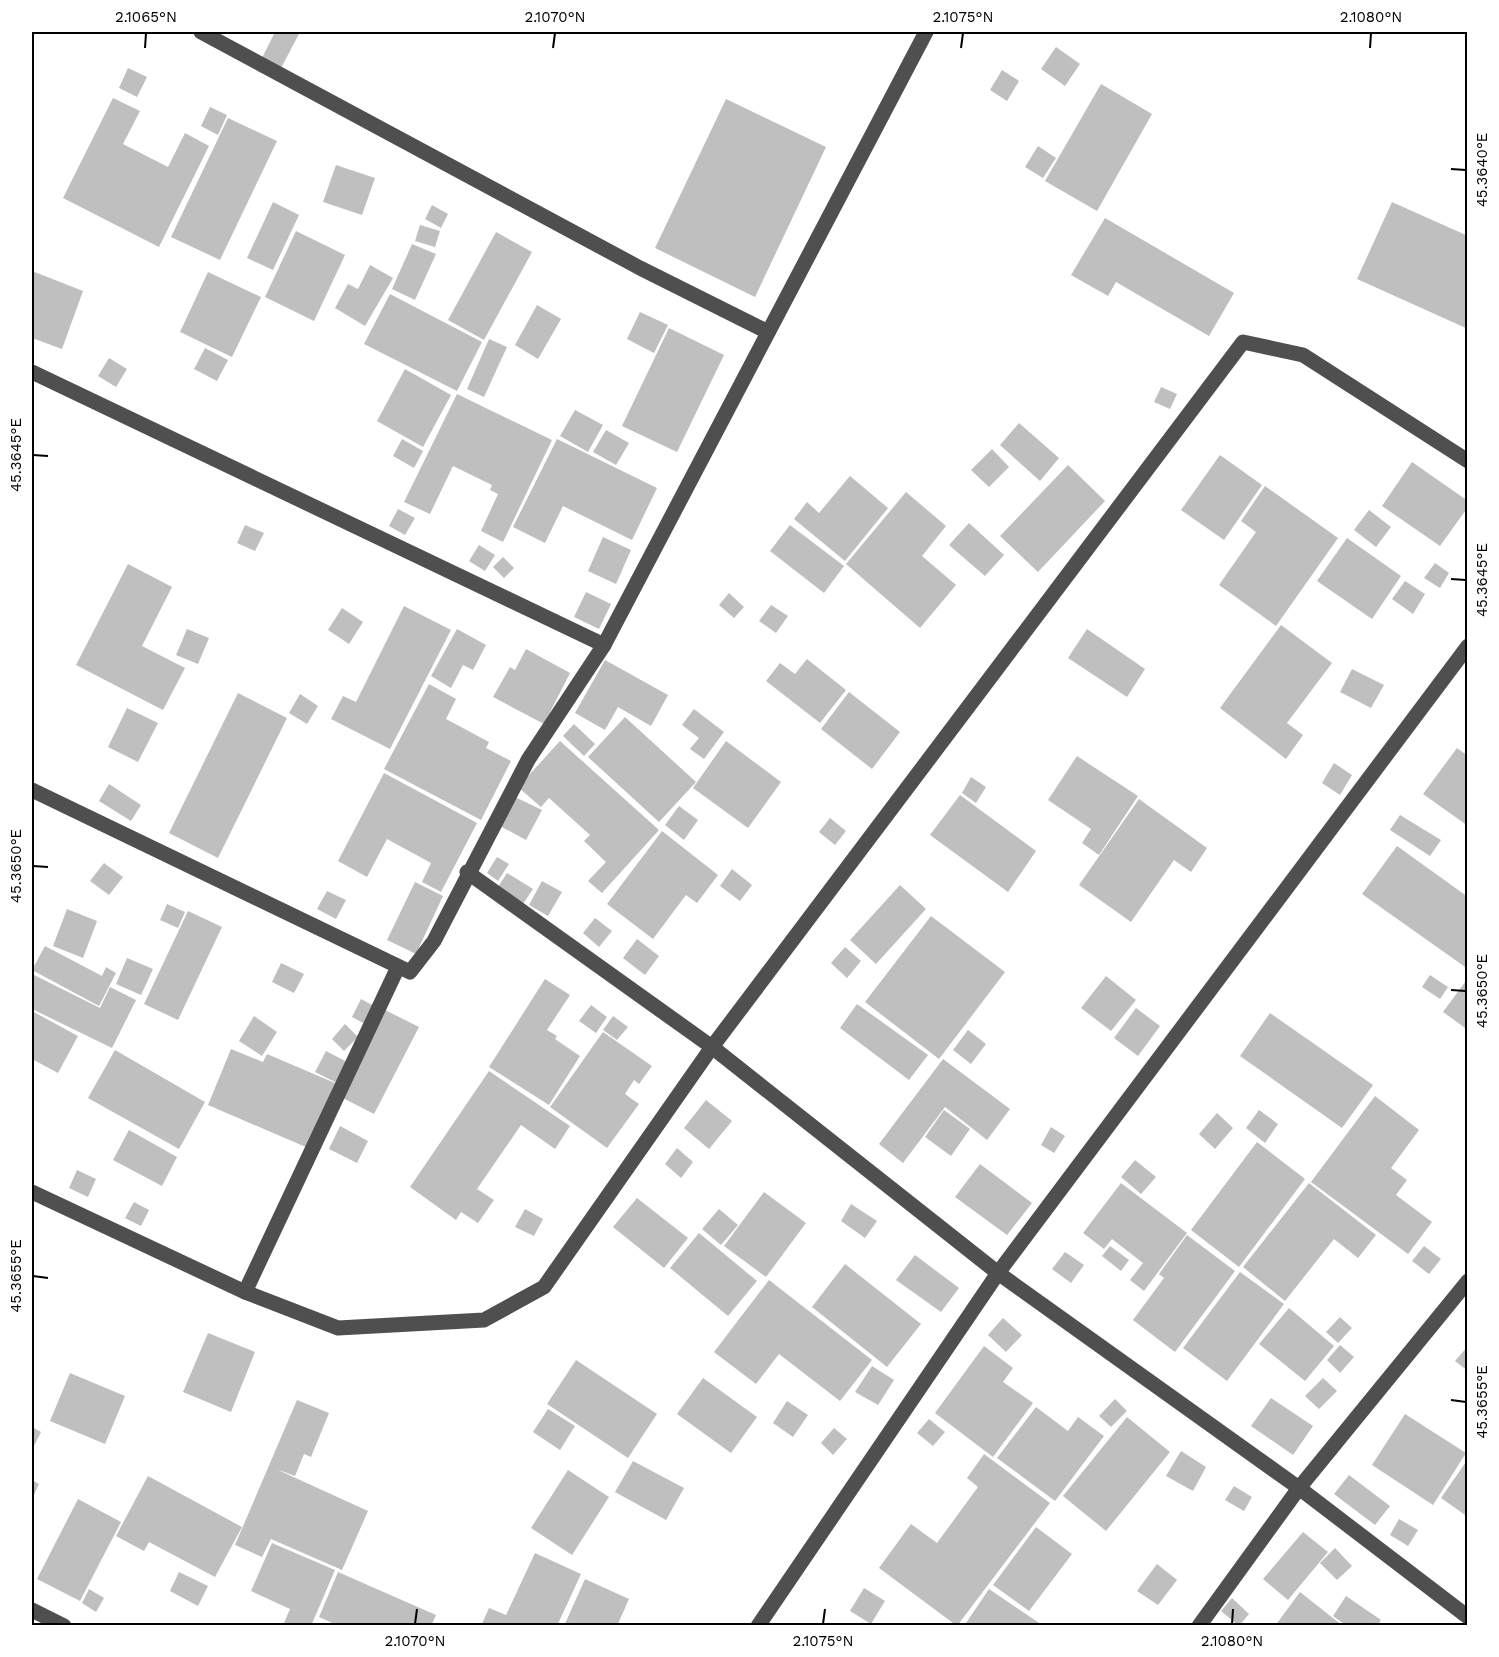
<svg xmlns="http://www.w3.org/2000/svg" width="1499" height="1657" viewBox="0 0 1499 1657" font-family="'Work Sans',sans-serif">
<rect width="100%" height="100%" fill="#fff"/>
<g fill="#bfbfbf">
<path d="M275,32H300L280,70L261,60Z"/>
<path d="M1056,47L1080,64L1065,86L1041,69Z"/>
<path d="M128,68L147,77L137,97L119,88Z"/>
<path d="M1002,70L1019,81L1007,101L990,90Z"/>
<path d="M1101,84L1152,114L1097,211L1045,181Z"/>
<path d="M113,98L140,111L123,144L168,167L185,133L209,146L159,247L63,198Z"/>
<path d="M726,99L826,147L755,297L655,248Z"/>
<path d="M210,107L227,115L218,135L201,126Z"/>
<path d="M228,118L277,141L220,260L171,237Z"/>
<path d="M1038,146L1056,158L1043,178L1025,167Z"/>
<path d="M336,165L375,178L362,215L323,202Z"/>
<path d="M273,202L299,215L273,270L247,258Z"/>
<path d="M1392,202L1468,236V329L1357,279Z"/>
<path d="M432,205L448,214L441,228L425,219Z"/>
<path d="M1105,218L1234,293L1209,336L1116,282L1108,296L1071,275Z"/>
<path d="M420,225L440,231L435,247L415,241Z"/>
<path d="M296,231L345,255L314,321L265,297Z"/>
<path d="M496,232L532,252L484,340L448,320Z"/>
<path d="M412,244L436,254L415,300L392,289Z"/>
<path d="M370,265L393,278L365,326L335,308L348,284L358,289Z"/>
<path d="M32,271L83,291L62,349L32,338Z"/>
<path d="M208,272L261,297L232,357L180,332Z"/>
<path d="M390,294L482,342L457,391L364,344Z"/>
<path d="M537,305L561,319L538,359L515,345Z"/>
<path d="M640,312L668,325L654,353L627,339Z"/>
<path d="M669,328L724,355L677,452L622,426Z"/>
<path d="M489,339L507,347L484,397L467,389Z"/>
<path d="M205,348L228,360L217,381L194,369Z"/>
<path d="M109,358L127,369L116,387L98,376Z"/>
<path d="M405,369L451,395L423,447L377,421Z"/>
<path d="M1161,387L1177,394L1170,409L1154,402Z"/>
<path d="M457,394L552,440L503,542L481,531L498,494L490,490L492,485L453,466L430,514L404,502Z"/>
<path d="M575,410L603,425L588,452L560,436Z"/>
<path d="M1019,423L1059,458L1040,481L1000,445Z"/>
<path d="M606,430L629,443L616,465L593,452Z"/>
<path d="M402,439L423,451L414,468L393,456Z"/>
<path d="M557,439L657,488L632,540L563,506L545,543L513,527Z"/>
<path d="M992,449L1009,467L989,487L971,470Z"/>
<path d="M1220,455L1262,485L1224,540L1181,510Z"/>
<path d="M1412,462L1468,501V507L1440,546L1382,506Z"/>
<path d="M1068,465L1105,501L1038,572L1000,536Z"/>
<path d="M850,476L888,508L845,561L794,519L807,502L819,513Z"/>
<path d="M1265,486L1338,538L1276,626L1219,585L1256,532L1241,521Z"/>
<path d="M906,492L946,526L922,556L956,585L920,628L846,564Z"/>
<path d="M398,509L415,518L405,535L389,526Z"/>
<path d="M1369,510L1391,527L1376,547L1354,530Z"/>
<path d="M969,523L1004,555L985,576L949,545Z"/>
<path d="M245,525L264,533L255,551L237,543Z"/>
<path d="M790,525L844,566L824,593L770,551Z"/>
<path d="M603,537L631,550L616,584L588,571Z"/>
<path d="M1347,538L1401,576L1372,619L1317,581Z"/>
<path d="M479,545L495,555L485,571L469,561Z"/>
<path d="M503,557L514,568L504,578L493,567Z"/>
<path d="M1435,563L1449,573L1440,588L1424,578Z"/>
<path d="M128,564L172,587L142,646L185,668L163,710L76,665Z"/>
<path d="M1405,581L1425,594L1413,614L1392,599Z"/>
<path d="M586,592L611,604L599,629L574,617Z"/>
<path d="M729,593L744,607L734,618L719,605Z"/>
<path d="M771,605L788,616L776,633L759,621Z"/>
<path d="M404,606L451,630L390,749L331,719L343,696L356,702Z"/>
<path d="M342,608L363,622L349,644L328,630Z"/>
<path d="M1281,625L1332,663L1287,723L1303,735L1286,759L1220,708Z"/>
<path d="M187,629L209,638L198,664L176,655Z"/>
<path d="M457,629L486,645L473,670L463,665L451,688L431,676Z"/>
<path d="M1087,629L1145,669L1127,697L1068,658Z"/>
<path d="M526,649L570,673L544,724L493,697L510,667L515,670Z"/>
<path d="M807,659L846,690L820,723L766,681L780,663L795,674Z"/>
<path d="M605,660L668,695L651,726L618,707L605,730L575,713Z"/>
<path d="M1352,669L1384,685L1371,708L1340,692Z"/>
<path d="M429,684L456,699L446,719L489,742L486,748L511,761L481,820L384,769Z"/>
<path d="M849,692L900,732L872,769L821,729Z"/>
<path d="M238,693L287,718L218,858L169,833Z"/>
<path d="M300,694L318,706L307,724L289,713Z"/>
<path d="M127,708L158,723L138,762L108,747Z"/>
<path d="M694,709L724,732L704,759L690,749L699,738L682,725Z"/>
<path d="M625,717L696,782L659,822L588,757Z"/>
<path d="M574,724L595,744L584,756L563,736Z"/>
<path d="M560,741L659,830L602,893L588,881L606,862L584,841L590,835L549,798L541,807L518,787Z"/>
<path d="M726,741L781,782L748,828L693,788Z"/>
<path d="M1457,748L1468,756V826L1423,794Z"/>
<path d="M1077,756L1138,796L1099,855L1082,843L1091,829L1048,800Z"/>
<path d="M1334,763L1352,775L1340,795L1322,783Z"/>
<path d="M384,773L477,823L441,892L422,882L431,863L387,839L367,877L338,861Z"/>
<path d="M971,777L986,787L976,803L962,793Z"/>
<path d="M109,784L141,805L131,821L99,801Z"/>
<path d="M960,795L1036,851L1008,892L930,835Z"/>
<path d="M515,797L542,810L526,840L500,826Z"/>
<path d="M1139,799L1207,848L1191,872L1174,860L1131,922L1079,885Z"/>
<path d="M679,806L698,820L684,840L665,825Z"/>
<path d="M1400,815L1441,840L1430,856L1390,830Z"/>
<path d="M830,818L846,831L835,845L819,832Z"/>
<path d="M662,831L718,875L697,903L686,895L653,939L607,904Z"/>
<path d="M1397,846L1468,897V969L1362,894Z"/>
<path d="M497,857L509,864L498,881L487,873Z"/>
<path d="M104,863L123,877L109,895L90,881Z"/>
<path d="M732,869L752,885L740,901L720,886Z"/>
<path d="M507,873L533,889L523,904L498,887Z"/>
<path d="M542,881L562,892L548,916L529,905Z"/>
<path d="M415,882L443,896L416,954L387,940Z"/>
<path d="M900,885L926,909L876,964L850,940Z"/>
<path d="M327,891L346,900L336,919L317,909Z"/>
<path d="M167,904L185,912L178,928L160,920Z"/>
<path d="M67,909L97,921L83,958L53,946Z"/>
<path d="M188,911L222,927L178,1020L144,1004Z"/>
<path d="M931,916L1005,972L939,1059L865,1002Z"/>
<path d="M595,918L612,931L599,947L583,933Z"/>
<path d="M637,939L659,956L645,975L623,958Z"/>
<path d="M45,946L102,976L106,967L116,973L99,1006L32,970Z"/>
<path d="M845,947L861,961L847,978L831,963Z"/>
<path d="M127,958L153,969L141,995L116,984Z"/>
<path d="M281,963L304,974L294,993L272,982Z"/>
<path d="M34,975L100,1008L110,987L136,1000L112,1048L32,1009Z"/>
<path d="M1430,975L1448,987L1440,999L1422,987Z"/>
<path d="M1106,976L1136,1000L1111,1031L1081,1008Z"/>
<path d="M1468,978V1030L1443,1012Z"/>
<path d="M545,979L570,995L547,1030L557,1036L555,1039L580,1056L549,1105L489,1067Z"/>
<path d="M361,999L376,1007L367,1025L352,1017Z"/>
<path d="M857,1004L928,1055L909,1080L840,1028Z"/>
<path d="M591,1005L607,1017L596,1033L579,1021Z"/>
<path d="M1136,1008L1160,1026L1138,1056L1114,1038Z"/>
<path d="M383,1009L419,1027L374,1114L339,1096Z"/>
<path d="M32,1011L78,1036L58,1073L32,1059Z"/>
<path d="M1270,1013L1373,1085L1342,1128L1240,1056Z"/>
<path d="M254,1016L277,1032L262,1056L239,1041Z"/>
<path d="M613,1016L628,1027L617,1040L603,1030Z"/>
<path d="M345,1024L358,1037L344,1051L332,1039Z"/>
<path d="M968,1030L986,1044L971,1064L953,1050Z"/>
<path d="M603,1032L652,1066L639,1084L634,1080L625,1094L639,1104L607,1148L550,1107Z"/>
<path d="M231,1049L263,1062L267,1054L335,1083L308,1148L208,1105Z"/>
<path d="M115,1050L205,1102L179,1149L88,1098Z"/>
<path d="M326,1051L349,1063L339,1084L315,1072Z"/>
<path d="M943,1059L1010,1109L987,1140L945,1107L903,1163L879,1144Z"/>
<path d="M489,1071L570,1126L555,1149L521,1125L477,1189L494,1200L478,1223L461,1212L456,1220L410,1187Z"/>
<path d="M1375,1096L1419,1130L1391,1168L1407,1180L1396,1195L1432,1222L1408,1254L1311,1182Z"/>
<path d="M706,1100L732,1121L709,1149L684,1128Z"/>
<path d="M944,1110L970,1129L951,1156L925,1137Z"/>
<path d="M1259,1110L1278,1124L1265,1143L1246,1128Z"/>
<path d="M1217,1113L1233,1128L1215,1149L1199,1134Z"/>
<path d="M340,1126L368,1141L357,1163L329,1149Z"/>
<path d="M1051,1127L1065,1136L1054,1153L1041,1145Z"/>
<path d="M129,1130L177,1157L162,1186L113,1160Z"/>
<path d="M1257,1142L1305,1179L1239,1267L1191,1230Z"/>
<path d="M677,1148L693,1162L681,1178L665,1164Z"/>
<path d="M1135,1160L1156,1177L1141,1194L1121,1177Z"/>
<path d="M980,1164L1032,1203L1007,1235L955,1197Z"/>
<path d="M77,1170L96,1179L88,1197L69,1188Z"/>
<path d="M1121,1183L1187,1233L1144,1291L1130,1280L1143,1263L1112,1239L1104,1249L1083,1233Z"/>
<path d="M1309,1183L1376,1235L1358,1258L1334,1239L1285,1301L1243,1267Z"/>
<path d="M764,1192L806,1223L766,1277L724,1246Z"/>
<path d="M637,1198L688,1238L664,1268L613,1227Z"/>
<path d="M134,1202L149,1210L141,1226L125,1218Z"/>
<path d="M851,1204L877,1221L865,1238L841,1221Z"/>
<path d="M525,1209L543,1219L534,1236L515,1227Z"/>
<path d="M719,1209L738,1225L721,1245L702,1229Z"/>
<path d="M699,1233L757,1281L728,1316L670,1268Z"/>
<path d="M1187,1235L1235,1271L1175,1352L1133,1320L1164,1278L1159,1274Z"/>
<path d="M1110,1246L1129,1260L1121,1271L1102,1256Z"/>
<path d="M1424,1246L1441,1259L1429,1274L1412,1261Z"/>
<path d="M1065,1252L1084,1265L1071,1283L1052,1269Z"/>
<path d="M915,1255L959,1288L941,1312L896,1280Z"/>
<path d="M845,1264L921,1324L887,1367L812,1307Z"/>
<path d="M1240,1272L1284,1304L1227,1381L1183,1348Z"/>
<path d="M769,1280L872,1360L840,1401L779,1354L756,1384L714,1352Z"/>
<path d="M1289,1308L1334,1346L1305,1381L1259,1344Z"/>
<path d="M1340,1317L1352,1328L1338,1343L1326,1332Z"/>
<path d="M1003,1318L1022,1335L1006,1352L988,1335Z"/>
<path d="M208,1333L255,1352L231,1412L183,1392Z"/>
<path d="M1340,1345L1354,1357L1340,1373L1327,1360Z"/>
<path d="M984,1346L1013,1368L1003,1382L1033,1403L993,1457L935,1413Z"/>
<path d="M1468,1346V1371L1455,1361Z"/>
<path d="M576,1360L657,1414L628,1458L547,1404Z"/>
<path d="M872,1366L894,1380L878,1405L855,1392Z"/>
<path d="M70,1373L125,1396L105,1444L50,1421Z"/>
<path d="M703,1378L757,1417L731,1453L677,1414Z"/>
<path d="M1323,1378L1337,1391L1319,1409L1305,1396Z"/>
<path d="M1271,1398L1313,1426L1293,1455L1251,1426Z"/>
<path d="M1115,1399L1127,1411L1111,1427L1099,1416Z"/>
<path d="M297,1400L329,1413L311,1457L304,1454L295,1476L276,1469L368,1511L342,1570L271,1539L262,1557L235,1545Z"/>
<path d="M787,1401L808,1415L793,1437L773,1423Z"/>
<path d="M1036,1407L1068,1431L1078,1417L1104,1436L1055,1501L997,1458Z"/>
<path d="M548,1409L575,1426L560,1450L533,1432Z"/>
<path d="M1405,1414L1466,1453L1433,1505L1372,1465Z"/>
<path d="M1127,1417L1170,1452L1106,1531L1063,1496Z"/>
<path d="M929,1419L945,1432L933,1446L917,1433Z"/>
<path d="M32,1427L41,1432L32,1450Z"/>
<path d="M834,1428L847,1439L833,1455L821,1443Z"/>
<path d="M1181,1451L1206,1467L1193,1491L1166,1476Z"/>
<path d="M984,1454L1050,1503L957,1626L879,1568L911,1524L937,1543L978,1487L967,1478Z"/>
<path d="M1468,1459V1517L1441,1498Z"/>
<path d="M633,1461L684,1488L666,1520L615,1492Z"/>
<path d="M568,1470L609,1497L572,1555L531,1528Z"/>
<path d="M1349,1475L1390,1506L1375,1525L1334,1494Z"/>
<path d="M148,1476L242,1527L215,1577L149,1542L144,1551L116,1536Z"/>
<path d="M32,1480L39,1484L32,1499Z"/>
<path d="M1234,1486L1252,1497L1244,1511L1225,1500Z"/>
<path d="M78,1499L121,1522L80,1601L37,1579Z"/>
<path d="M1399,1519L1418,1530L1408,1546L1390,1535Z"/>
<path d="M1036,1527L1072,1554L1029,1611L993,1585Z"/>
<path d="M1303,1532L1328,1552L1288,1600L1263,1579Z"/>
<path d="M272,1543L335,1570L311,1626L284,1623L290,1609L251,1591Z"/>
<path d="M1335,1548L1352,1566L1337,1580L1320,1563Z"/>
<path d="M535,1553L581,1574L557,1626H481L489,1608L506,1615Z"/>
<path d="M1157,1564L1177,1580L1158,1605L1137,1591Z"/>
<path d="M179,1572L208,1586L198,1606L170,1591Z"/>
<path d="M338,1572L436,1615L431,1626H339L319,1617Z"/>
<path d="M585,1579L629,1599L617,1626H564Z"/>
<path d="M864,1588L885,1601L871,1624L850,1611Z"/>
<path d="M89,1589L104,1598L96,1612L82,1603Z"/>
<path d="M989,1589L1039,1623L1037,1626H964Z"/>
<path d="M1300,1592L1343,1626H1275Z"/>
<path d="M1346,1596L1381,1620L1377,1626H1347L1333,1616Z"/>
<path d="M1232,1598L1249,1614L1239,1626L1221,1611Z"/>
</g>
<g fill="none" stroke-linecap="round" stroke-linejoin="round">
<g stroke="#4f4f4f" stroke-width="15">
<path d="M201,32L640,268L768,332"/>
<path d="M32,372L604,645"/>
<path d="M32,790L410,972L434,941L528,760L604,645L926,32"/>
<path d="M467,872L712,1047L998,1273L1299,1488L1468,1617"/>
<path d="M32,1192L245,1292L338,1328L484,1320L544,1287L712,1047L1243,342L1303,355L1468,461"/>
<path d="M245,1292L398,967"/>
<path d="M32,1610L64,1626"/>
<path d="M758,1626L998,1273L1468,646"/>
<path d="M1199,1626L1299,1488L1468,1281"/>
</g>
</g>
<path fill="none" stroke="#000" stroke-width="2" d="M145,48L146,33M553,48L555,33M961,48L963,33M1370,48L1371,33M1451,169L1466,170M33,455L48,456M1451,579L1466,580M33,866L48,867M1451,990L1466,991M33,1276L48,1278M1451,1400L1466,1402M415,1624L417,1609M823,1624L825,1609M1232,1624L1233,1609"/>
<rect width="1499" height="1657" fill="none" stroke="#ffffff" stroke-width="66"/>
<rect x="33" y="33" width="1433" height="1591" fill="none" stroke="#000" stroke-width="2"/>
<g font-size="15" text-anchor="middle" fill="#000">
<text x="146" y="22">2.1065°N</text>
<text x="555" y="22">2.1070°N</text>
<text x="963" y="22">2.1075°N</text>
<text x="1371" y="22">2.1080°N</text>
<text transform="translate(1482 170) rotate(-90)" y="5">45.3640°E</text>
<text transform="translate(16 455) rotate(-90)" y="5">45.3645°E</text>
<text transform="translate(1482 580) rotate(-90)" y="5">45.3645°E</text>
<text transform="translate(16 866) rotate(-90)" y="5">45.3650°E</text>
<text transform="translate(1482 991) rotate(-90)" y="5">45.3650°E</text>
<text transform="translate(16 1276) rotate(-90)" y="5">45.3655°E</text>
<text transform="translate(1482 1402) rotate(-90)" y="5">45.3655°E</text>
<text x="415" y="1646">2.1070°N</text>
<text x="823" y="1646">2.1075°N</text>
<text x="1232" y="1646">2.1080°N</text>
</g>
</svg>
